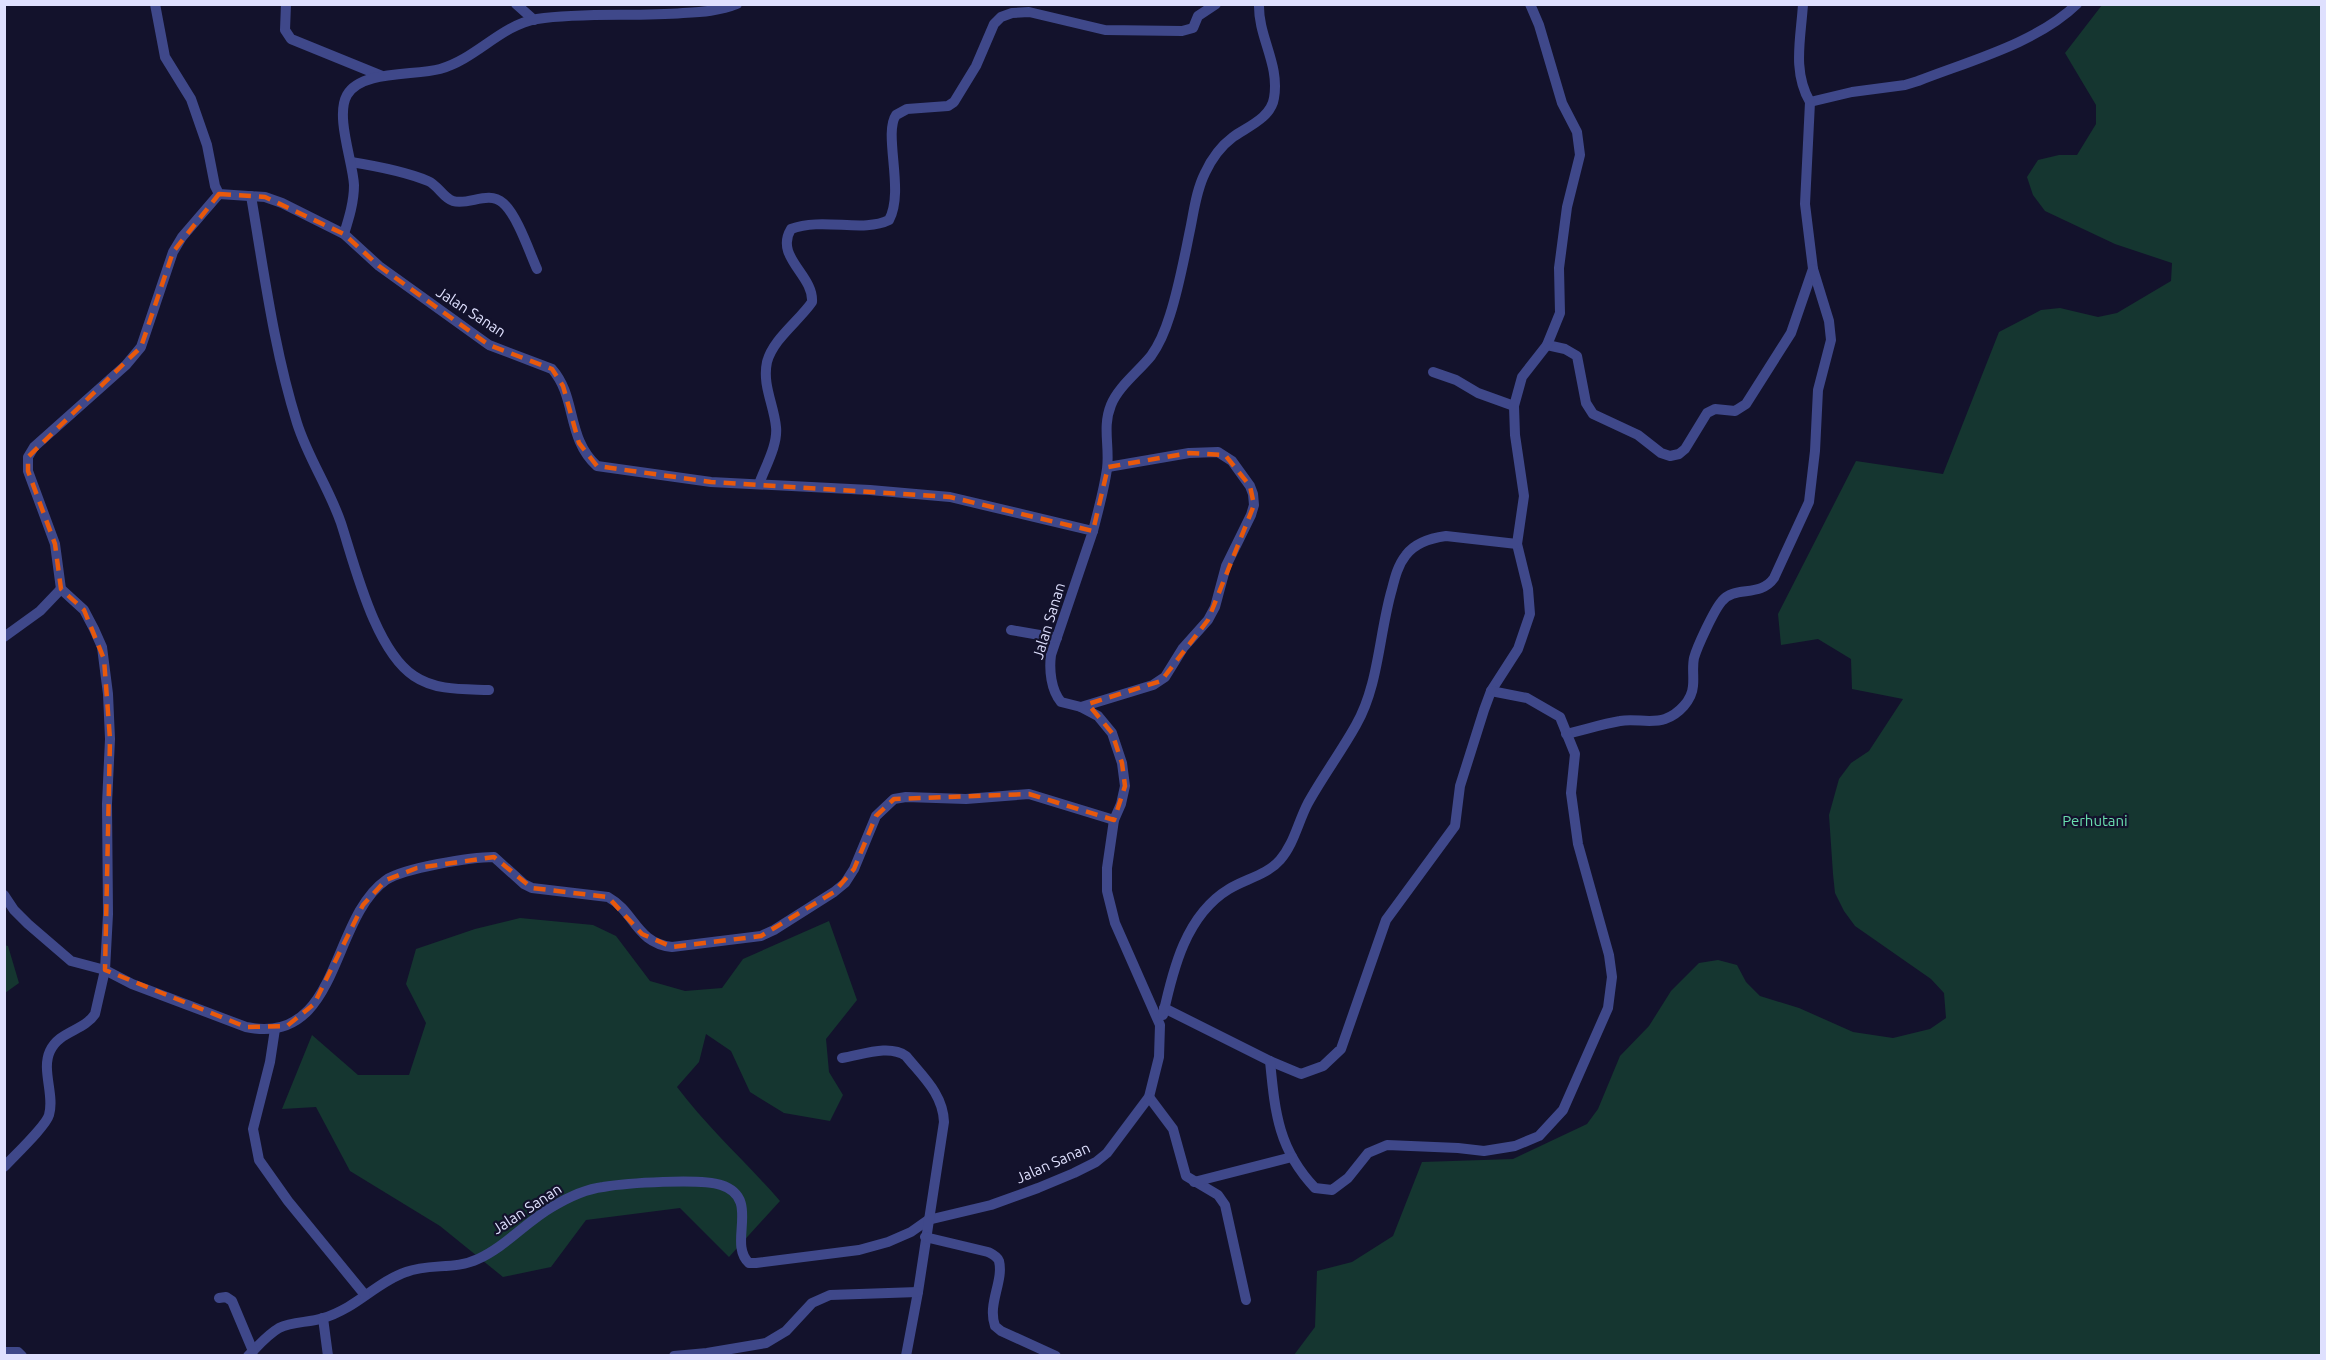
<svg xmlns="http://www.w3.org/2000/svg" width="2326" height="1360" viewBox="0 0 2326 1360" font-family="Ubuntu,sans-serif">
<rect width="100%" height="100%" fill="#13122c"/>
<g fill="#153630">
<path d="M2102,5H2321V1355H1294L1315,1327L1317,1271L1352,1262L1393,1236L1422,1162L1513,1159L1587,1124L1598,1109L1620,1056L1649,1026L1671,991L1699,963L1718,960L1737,965L1746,982L1760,996L1799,1008L1853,1032L1893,1038L1930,1029L1946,1018L1944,993L1931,979L1855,926L1844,911L1835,893L1833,874L1829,815L1839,779L1851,763L1869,751L1903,699L1852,689L1851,659L1818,639L1781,645L1778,614L1856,461L1943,474L1999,332L2041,310L2060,308L2098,317L2117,313L2171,281L2172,263L2115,244L2045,211L2033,195L2027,177L2038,160L2059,155H2077L2096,124V105L2065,53Z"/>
<path d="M520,918L593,925L616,936L650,981L685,991L722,988L743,959L829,921L857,1000L826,1039L829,1072L843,1095L830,1121L784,1113L750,1092L731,1051L706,1034L699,1062L677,1087C708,1128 746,1162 780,1201L729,1257L680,1208L586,1220L551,1267L503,1277L440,1226L350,1171L316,1107L282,1109L312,1035L358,1075H409L426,1023L406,984L416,949L475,929Z"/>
<path d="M4,945L8,946L19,983L5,993Z"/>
</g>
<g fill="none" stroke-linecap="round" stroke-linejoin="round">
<g stroke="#3f488a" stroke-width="10">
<path d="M155,4L165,57L191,99L207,145L215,186L219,194L265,197L282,203L344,234L379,266L489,345L552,369C577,397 566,438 597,466L711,482L870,490L950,497L1093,531L1051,655C1049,670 1051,690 1061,702L1081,707L1098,716L1112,733L1122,763L1125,786L1121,804L1114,820L1107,868V891L1115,923L1160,1025L1159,1057L1149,1097L1107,1153L1096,1162L1074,1173L1038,1188L991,1205L928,1220L911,1232L888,1242L859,1250L756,1263H749C727,1243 762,1198 721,1185C701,1178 626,1183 603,1187C586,1189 567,1198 552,1207C526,1222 505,1247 478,1259C455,1270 429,1263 406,1272C385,1279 367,1296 348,1307C341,1311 331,1316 323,1318C309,1323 293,1321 279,1328C267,1335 258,1346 248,1356"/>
<path d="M286,4L285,30L291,39L382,76"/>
<path d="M516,4L534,20"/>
<path d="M1810,102L1852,92L1905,85L1918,81C1969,61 2037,43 2077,4"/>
<path d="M351,162C376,166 404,171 428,181C438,185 443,198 453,201C469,206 488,190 503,203C517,215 529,251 537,269"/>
<path d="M251,196C264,272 274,350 297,423C308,458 329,488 341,523C355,566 375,650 414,676C436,691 464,689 489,690"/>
<path d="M344,234C349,218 354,202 354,185C353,162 335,116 347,95C361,70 414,76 440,69C476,59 501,25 537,19C585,12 635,17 683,13C702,12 720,11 737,4"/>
<path d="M1547,345L1565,349L1577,356L1586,403L1593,414L1638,435L1661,453L1670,456L1679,454L1685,449L1707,413L1715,409L1735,411L1746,404L1791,333L1813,269L1805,204L1810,102C1792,71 1801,38 1803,4"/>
<path d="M1433,372L1456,380L1478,393L1514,406"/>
<path d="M759,484C765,467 778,445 776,427C774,405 762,385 767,362C773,339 799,321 812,302C814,275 774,257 791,229C823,217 863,233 889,220C905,191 883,134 896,115L907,109L948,106L954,102L976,66L994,24L1001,17L1012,13L1029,12L1105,30L1182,31L1193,28L1198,16L1216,4"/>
<path d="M1093,531C1098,511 1104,490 1107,469C1110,447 1102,427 1111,405C1118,387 1138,372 1151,356C1159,345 1166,328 1170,315C1179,287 1184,259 1190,230C1194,211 1196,191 1205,173C1211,160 1221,146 1233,137C1247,127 1271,118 1274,98C1280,64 1258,37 1259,4"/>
<path d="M1011,630L1057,638"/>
<path d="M4,637L40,611L61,589"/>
<path d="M1081,707L1153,685L1165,677L1183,648L1208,620L1215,607L1226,566L1251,515L1254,505L1253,494L1250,486L1232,461L1218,452L1189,453L1108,467"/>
<path d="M1566,734C1584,730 1602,724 1620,721C1635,718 1650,724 1665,719C1679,714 1692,700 1693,686C1694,676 1692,667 1694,658C1697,647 1714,610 1722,601C1735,585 1760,598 1774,578L1809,502L1815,451L1818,390L1831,340L1829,321L1813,269"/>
<path d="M4,895L14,910L28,924L71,961L105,970L132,984L246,1027C340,1047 330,919 386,880C404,868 471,857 494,857L524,884L532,888L608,897C635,912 636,943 672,947L761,936L774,930L834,892L845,883L854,869L876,816L894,799L906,797L966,799L1029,794L1114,820"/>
<path d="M1164,1008L1270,1061L1301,1074L1323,1066L1341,1049L1386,920L1455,826L1460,786L1484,710L1491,691L1518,649L1530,614L1528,589L1517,544L1524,496L1515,435L1514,406L1522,377L1547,345L1560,313L1559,268L1567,207L1580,155L1577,132L1562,103L1539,25L1530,4"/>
<path d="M1163,1015C1173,969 1186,915 1229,889C1245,879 1267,875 1280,860C1294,844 1298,822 1308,803C1323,776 1341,752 1356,725C1379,685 1379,633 1392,589C1395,577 1398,565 1406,555C1415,543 1431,538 1446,536L1517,544"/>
<path d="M275,1029L270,1062L253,1129L259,1160L288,1201L365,1295"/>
<path d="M842,1058C862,1055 889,1044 906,1056C923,1077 943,1094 944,1122L918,1292L906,1356"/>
<path d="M1270,1061C1275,1112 1278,1149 1315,1188L1332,1190L1348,1178L1368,1153L1387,1145L1458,1148L1484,1151L1515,1146L1539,1136L1563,1110L1608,1008L1612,977L1609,955L1578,844L1571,793L1575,754L1560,717L1527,698L1491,691"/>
<path d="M1149,1097L1173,1129L1186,1176L1218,1195L1225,1205L1246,1300"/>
<path d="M4,1167C14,1156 46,1126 49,1115C55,1095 41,1070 50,1051C59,1031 84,1031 95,1014L105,970L108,914L107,804L110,739L108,694L102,647L94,629L84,610L61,589L55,544L28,471V457L34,447L126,365L141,347L173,252L182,237L219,194"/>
<path d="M1194,1182L1292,1157"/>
<path d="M925,1237L988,1252C992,1254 997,1256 999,1261C1004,1281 987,1304 995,1326L1001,1331L1056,1356"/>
<path d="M219,1298L226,1297L232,1301L253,1351"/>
<path d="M323,1318L328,1356"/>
<path d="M4,1352H18L22,1356"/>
<path d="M674,1356L707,1353L766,1343L786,1331L812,1303L830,1295L918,1292"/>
</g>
</g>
<path fill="none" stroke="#e8590c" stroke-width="4.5" stroke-dasharray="12 8" stroke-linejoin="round" d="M219,194L265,197L344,234L379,266L489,345L552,369L563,386L579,443L597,466L711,482L950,497L1093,531L1108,467L1189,453L1225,455L1250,486L1254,505L1208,620L1161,681L1088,704L1112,733L1122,763L1125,786L1114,820L1029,794L894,799L876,816L854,869L834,892L761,936L672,947L642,934L608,897L532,888L494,857L417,868L386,880L363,905L314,1004L287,1026L246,1027L105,970L110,739L104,659L84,610L61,589L55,544L28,471V457L141,347L173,252Z"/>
<g text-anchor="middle" stroke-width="4.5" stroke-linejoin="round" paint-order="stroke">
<g font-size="15" fill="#dfe0fe" stroke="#13122c">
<text transform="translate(471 312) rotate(33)" y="5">Jalan Sanan</text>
<text transform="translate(1049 621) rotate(-73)" y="5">Jalan Sanan</text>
<text transform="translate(1053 1163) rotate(-24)" y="5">Jalan Sanan</text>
<text transform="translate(527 1209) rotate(-33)" y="5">Jalan Sanan</text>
</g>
<g font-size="15" fill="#6adfaf" stroke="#13122c">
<text x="2095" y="826">Perhutani</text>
</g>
</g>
<rect width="2326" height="1360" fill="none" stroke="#dfe0fe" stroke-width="12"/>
</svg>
